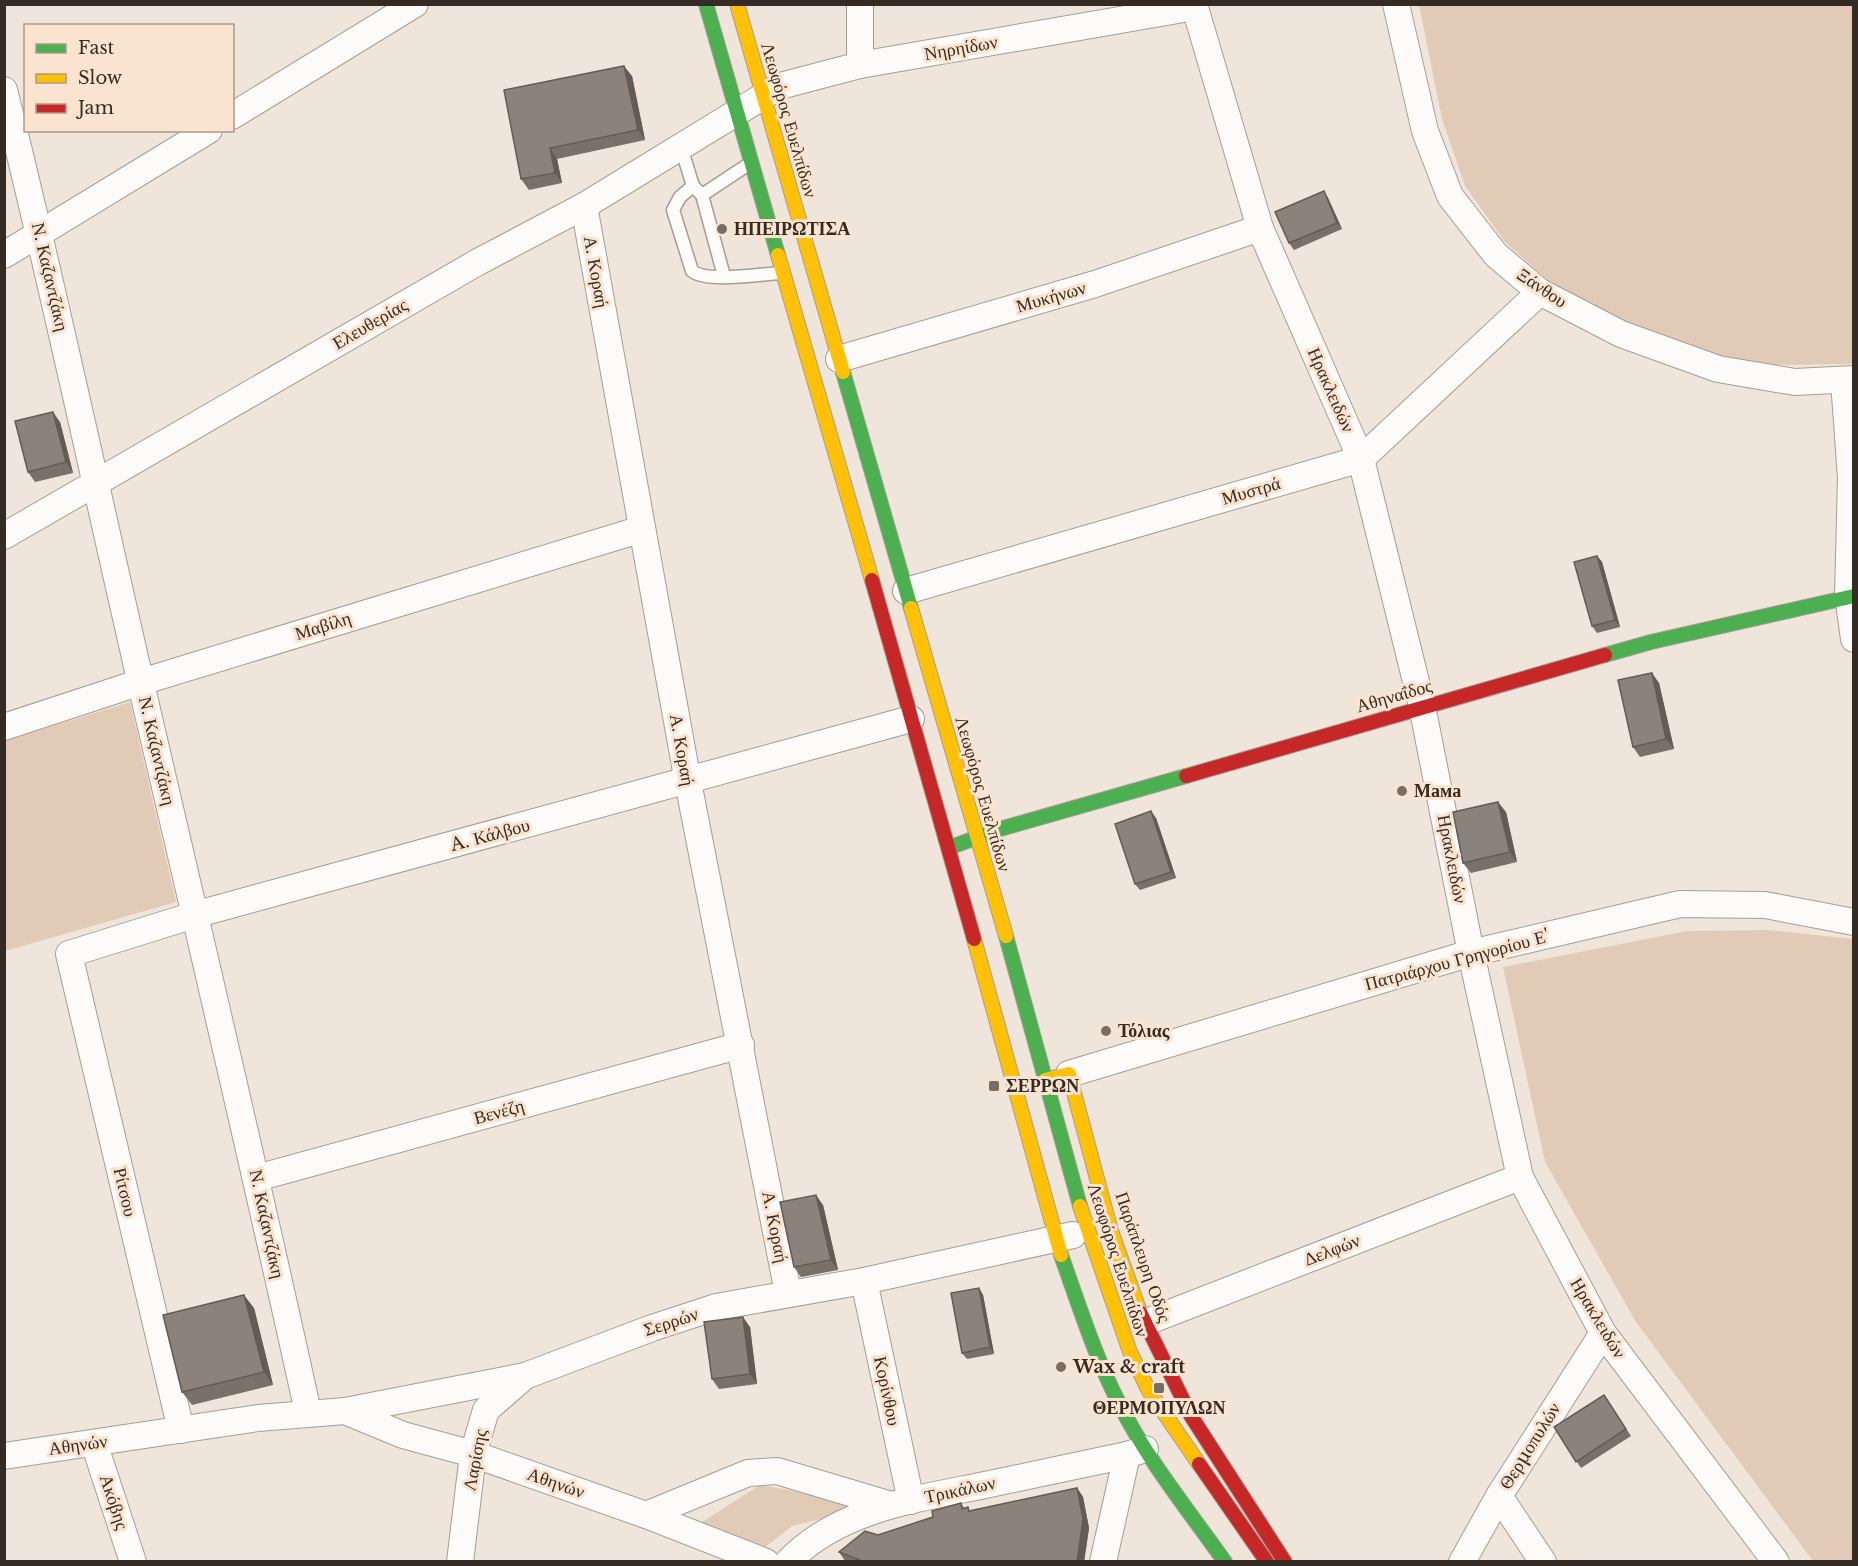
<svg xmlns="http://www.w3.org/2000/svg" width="1858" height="1566" viewBox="0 0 1858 1566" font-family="'Libre Baskerville',serif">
<rect width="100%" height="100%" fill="#f0e5da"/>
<g fill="#e2cbb6">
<path d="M1419,5H1853V364L1772,365L1716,359L1621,324L1550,282L1505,242L1465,186L1442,119Z"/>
<path d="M130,702L176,902L5,951V741Z"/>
<path d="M1768,930L1853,939V1561H1813L1636,1322L1545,1162L1503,967L1687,931Z"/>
<path d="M760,1485L877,1506L792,1526L763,1549L699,1524Z"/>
</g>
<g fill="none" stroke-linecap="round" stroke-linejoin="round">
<defs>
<g id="lane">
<path d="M681,147L693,186"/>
<path d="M702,195L749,164"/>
<path d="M724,276L702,195L693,186L680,197L673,210L692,271C707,283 760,274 781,273"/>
</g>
<g id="street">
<path d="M860,4V65"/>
<path d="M1194,4L1260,228L1361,459L1422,706L1471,953L1520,1177L1603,1333L1776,1562"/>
<path d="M1396,4L1425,131L1450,196L1496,255L1540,292L1621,334L1718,369L1795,382L1854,379"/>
<path d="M4,90C54,289 96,489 142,688C198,929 255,1170 308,1412"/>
<path d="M232,116L415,4"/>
<path d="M584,206L688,782L788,1293"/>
<path d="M4,255L209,130"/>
<path d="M839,359L1095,284L1260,228"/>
<path d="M1844,381L1851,478L1848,595L1854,639"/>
<path d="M4,536L478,262L584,206L780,86L860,65L1195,7"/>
<path d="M906,591L1361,459L1540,292"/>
<path d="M4,727L141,682L642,529"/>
<path d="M1069,1074L1471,953L1680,904L1765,905L1854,922"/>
<path d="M257,1178L741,1045"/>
<path d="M864,1281L911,1501"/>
<path d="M1144,1323L1520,1177"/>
<path d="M345,1411L403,1435L473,1454L646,1515L766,1562"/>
<path d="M181,1430L69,954L194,915L911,719"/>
<path d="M94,1443L133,1562"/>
<path d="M4,1456L258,1418L345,1411L525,1376L652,1328L716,1307L864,1281L1073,1235"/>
<path d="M1499,1496L1543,1562"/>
<path d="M646,1515L748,1473L777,1471L891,1505"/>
<path d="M460,1562L473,1454L486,1410L525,1376"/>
<path d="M788,1562C838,1509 917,1499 985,1485C1032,1475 1080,1465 1127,1455L1145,1449"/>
<path d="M1103,1562L1127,1455"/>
<path d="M1462,1562L1499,1496L1603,1333"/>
</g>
<g id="fast">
<path d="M706,4L778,255"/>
<path d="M843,372L911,608"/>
<path d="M1605,655L1651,642L1854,596"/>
<path d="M951,847L1000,829L1186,776"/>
<path d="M1006,936L1080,1206"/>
<path d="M1061,1255C1079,1305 1095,1357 1120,1405C1148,1461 1189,1511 1225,1562"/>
</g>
<g id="slow">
<path d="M737,4L843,372"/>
<path d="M778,255L872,580"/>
<path d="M911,608L1006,936"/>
<path d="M974,939L1061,1255"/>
<path d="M1045,1080L1069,1074L1111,1231L1140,1312"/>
<path d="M1080,1206L1130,1352L1149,1391L1199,1464"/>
</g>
<g id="jam">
<path d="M872,580L974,939"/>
<path d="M1186,776L1605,655"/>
<path d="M1140,1312L1191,1416L1285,1562"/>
<path d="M1199,1464L1267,1562"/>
</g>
</defs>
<use href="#lane" stroke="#a59d95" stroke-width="15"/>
<use href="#street" stroke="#a59d95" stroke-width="28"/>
<use href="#fast" stroke="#a59d95" stroke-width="16"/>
<use href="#slow" stroke="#a59d95" stroke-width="16"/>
<use href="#jam" stroke="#a59d95" stroke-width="16"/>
<use href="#lane" stroke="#fdfbf9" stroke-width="12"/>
<use href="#street" stroke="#fdfbf9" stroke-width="26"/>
<use href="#fast" stroke="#4caf50" stroke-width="14"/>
<use href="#slow" stroke="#ffc107" stroke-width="14"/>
<use href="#jam" stroke="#c62828" stroke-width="14"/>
</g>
<g fill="#78716a">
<path d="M632,76L645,140L557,159L562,183L529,190L521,179L504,90Z"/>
<path d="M1324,191L1328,198L1342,229L1294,250L1289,243Z"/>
<path d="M60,422L73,473L35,482L28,472Z"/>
<path d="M1597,556L1602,562L1620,627L1597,633L1592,626Z"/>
<path d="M1659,683L1674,749L1640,757L1633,747Z"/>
<path d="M1506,812L1517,862L1471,873L1463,863Z"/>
<path d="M1156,818L1176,878L1140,890L1135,884Z"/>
<path d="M823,1205L838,1270L801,1277L794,1267Z"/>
<path d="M979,1288L983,1295L994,1354L967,1359L962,1353Z"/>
<path d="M254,1308L273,1385L192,1405L182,1392Z"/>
<path d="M750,1327L757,1384L719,1389L712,1379Z"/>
<path d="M1604,1395L1631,1436L1581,1468L1554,1427Z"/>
<path d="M1077,1488L1083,1497L1089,1528L1084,1562H848L845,1561L839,1552L878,1535L933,1517L961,1503L964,1508L970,1511Z"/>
</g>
<g fill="#615c56">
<path d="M624,66L632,76L645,140L638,130Z"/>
<path d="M550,148L557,159L562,183L555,173Z"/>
<path d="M1324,191L1328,198L1342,229L1337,223Z"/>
<path d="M53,412L60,422L73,473L66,462Z"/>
<path d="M1597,556L1602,562L1620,627L1615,620Z"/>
<path d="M1652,673L1659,683L1674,749L1666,739Z"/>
<path d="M1498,802L1506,812L1517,862L1510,852Z"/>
<path d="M1151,811L1156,818L1176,878L1171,872Z"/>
<path d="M816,1195L823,1205L838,1270L831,1260Z"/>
<path d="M979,1288L983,1295L994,1354L990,1347Z"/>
<path d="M244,1295L254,1308L273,1385L264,1372Z"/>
<path d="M743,1317L750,1327L757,1384L750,1374Z"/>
<path d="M1077,1488L1083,1497L1089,1528L1084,1562H1077Z"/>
</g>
<g fill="#8b837b" stroke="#615c56" stroke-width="1.5">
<path d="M624,66L638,130L550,148L555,173L521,179L504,90Z"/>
<path d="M1324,191L1337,223L1289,243L1275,212Z"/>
<path d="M53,412L66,462L28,472L15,421Z"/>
<path d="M1597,556L1615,620L1592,626L1574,562Z"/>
<path d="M1652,673L1666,739L1633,747L1618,680Z"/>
<path d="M1498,802L1510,852L1463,863L1453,812Z"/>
<path d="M1151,811L1171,872L1135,884L1115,824Z"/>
<path d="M816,1195L831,1260L794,1267L780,1202Z"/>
<path d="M979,1288L990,1347L962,1353L951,1293Z"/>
<path d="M244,1295L264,1372L182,1392L163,1315Z"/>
<path d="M743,1317L750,1374L712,1379L704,1322Z"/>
<path d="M1604,1395L1626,1429L1576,1462L1554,1427Z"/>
<path d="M1077,1488L1083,1519L1077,1562H865L839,1552L865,1531L878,1535L933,1517L932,1511L961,1503L962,1509L968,1507L969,1511Z"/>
</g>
<g fill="#766d64" stroke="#fae4d0" stroke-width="2">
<circle cx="722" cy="229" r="6"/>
<circle cx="1402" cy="791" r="6"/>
<circle cx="1106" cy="1031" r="6"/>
<rect x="988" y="1080" width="12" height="12" rx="3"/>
<circle cx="1061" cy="1367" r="6"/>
<rect x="1153" y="1382" width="12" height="12" rx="3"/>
</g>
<g text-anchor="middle" stroke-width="6" stroke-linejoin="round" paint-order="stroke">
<g font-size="18" fill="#342c24" stroke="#fae4d0">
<text transform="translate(961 48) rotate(-10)" y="6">Νηρηίδων</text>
<text transform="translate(789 120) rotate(74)" y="6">Λεωφόρος Ευελπίδων</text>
<text transform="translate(596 272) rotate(80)" y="6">Α. Κοραή</text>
<text transform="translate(50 277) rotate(77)" y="6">Ν. Καζαντζάκη</text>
<text transform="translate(1542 288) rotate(34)" y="6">Ξάνθου</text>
<text transform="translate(1051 297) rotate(-16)" y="6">Μυκήνων</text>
<text transform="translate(370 324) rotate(-30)" y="6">Ελευθερίας</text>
<text transform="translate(1331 390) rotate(66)" y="6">Ηρακλειδών</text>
<text transform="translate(1251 491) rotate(-16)" y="6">Μυστρά</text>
<text transform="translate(323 626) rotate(-17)" y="6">Μαβίλη</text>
<text transform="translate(1394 696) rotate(-16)" y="6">Αθηναΐδος</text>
<text transform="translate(682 750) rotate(80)" y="6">Α. Κοραή</text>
<text transform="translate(157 751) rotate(77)" y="6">Ν. Καζαντζάκη</text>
<text transform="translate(983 794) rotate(74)" y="6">Λεωφόρος Ευελπίδων</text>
<text transform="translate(490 835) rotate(-15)" y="6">A. Κάλβου</text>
<text transform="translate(1452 859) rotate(79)" y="6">Ηρακλειδών</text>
<text transform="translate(1457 960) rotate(-15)" y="6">Πατριάρχου Γρηγορίου Ε'</text>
<text transform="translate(499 1112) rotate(-15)" y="6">Βενέζη</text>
<text transform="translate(125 1192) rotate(77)" y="6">Ρίτσου</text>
<text transform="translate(267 1224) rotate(78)" y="6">Ν. Καζαντζάκη</text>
<text transform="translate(775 1227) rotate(79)" y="6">Α. Κοραή</text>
<text transform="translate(1332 1250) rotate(-21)" y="6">Δελφών</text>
<text transform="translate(1143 1257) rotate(71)" y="6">Παράπλευρη Οδός</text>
<text transform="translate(1118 1260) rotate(72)" y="6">Λεωφόρος Ευελπίδων</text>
<text transform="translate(1598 1318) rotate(59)" y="6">Ηρακλειδών</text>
<text transform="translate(671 1322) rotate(-18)" y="6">Σερρών</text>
<text transform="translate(887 1391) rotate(78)" y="6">Κορίνθου</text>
<text transform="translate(78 1445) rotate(-8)" y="6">Αθηνών</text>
<text transform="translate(1530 1446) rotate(-58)" y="6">Θερμοπυλών</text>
<text transform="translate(475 1460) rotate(-79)" y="6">Λαρίσης</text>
<text transform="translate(556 1483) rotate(19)" y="6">Αθηνών</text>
<text transform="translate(960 1490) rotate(-12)" y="6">Τρικάλων</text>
<text transform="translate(114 1502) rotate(72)" y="6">Ακόβης</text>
</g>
<g font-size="18" font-weight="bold" fill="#342c24" stroke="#fae4d0" text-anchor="start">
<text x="734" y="235">ΗΠΕΙΡΩΤΙΣΑ</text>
<text x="1414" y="797">Мама</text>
<text x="1118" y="1037">Τόλιας</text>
<text x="1006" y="1092">ΣΕΡΡΩΝ</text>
<text x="1073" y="1373">Wax &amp; craft</text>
<text x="1159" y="1414" text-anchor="middle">ΘΕΡΜΟΠΥΛΩΝ</text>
</g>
</g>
<rect width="1858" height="1566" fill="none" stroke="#342c24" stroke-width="12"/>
<rect x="24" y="24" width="210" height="108" fill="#fae4d0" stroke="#ab9a8b" stroke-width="1.5"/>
<rect x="36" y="44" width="30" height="9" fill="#4caf50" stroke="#ab9a8b" stroke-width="1.5"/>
<text x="78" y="54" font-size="18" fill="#342c24">Fast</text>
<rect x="36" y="74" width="30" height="9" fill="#ffc107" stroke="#ab9a8b" stroke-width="1.5"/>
<text x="78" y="84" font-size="18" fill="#342c24">Slow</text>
<rect x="36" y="104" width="30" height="9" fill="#c62828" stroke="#ab9a8b" stroke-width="1.5"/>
<text x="78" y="114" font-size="18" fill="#342c24">Jam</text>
</svg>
